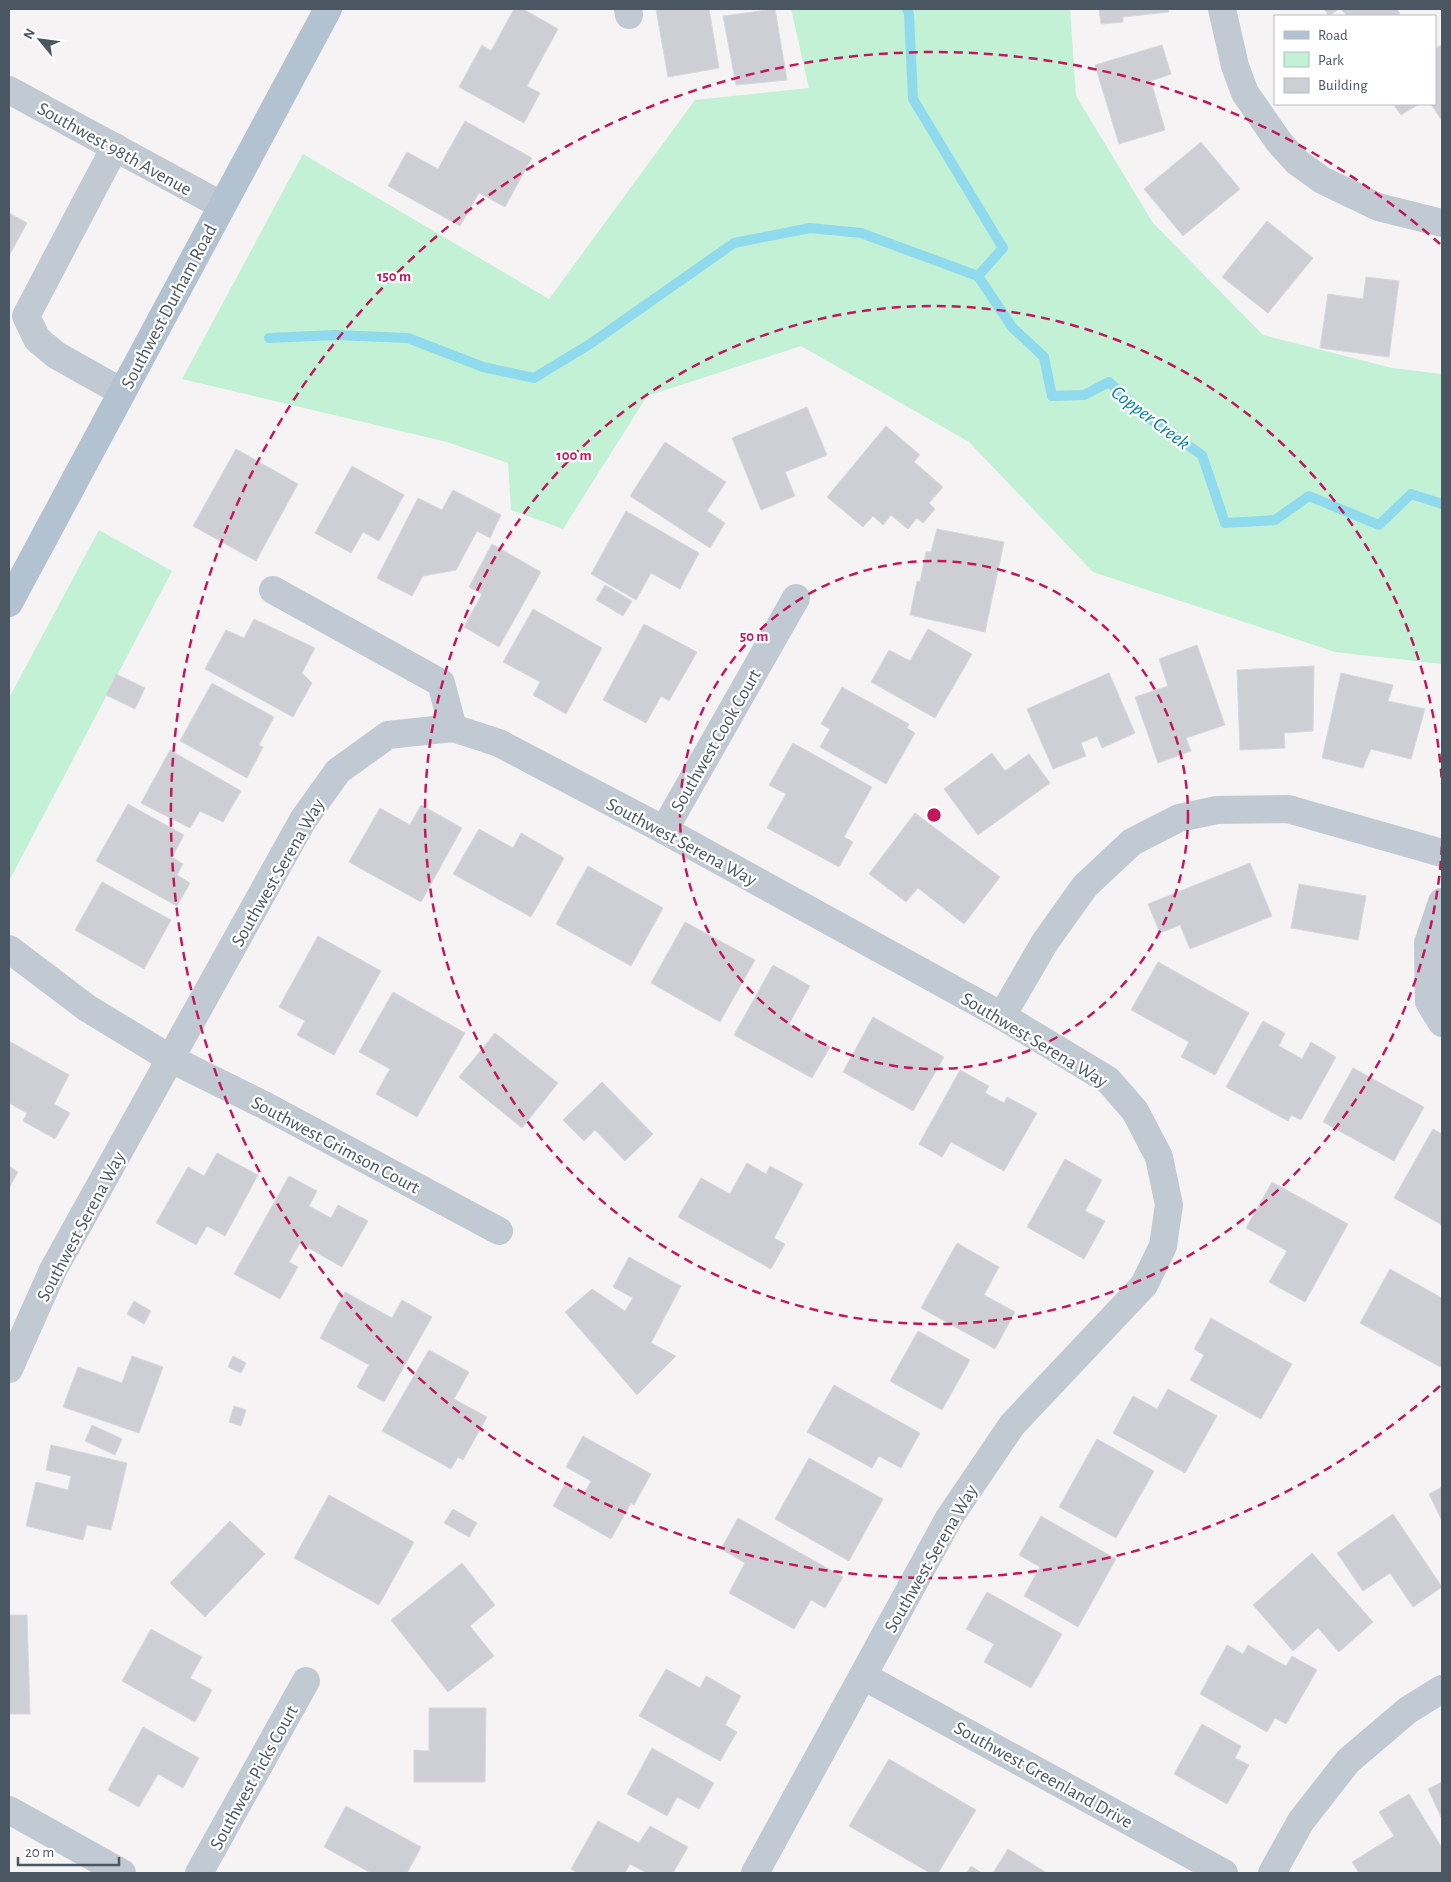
<svg xmlns="http://www.w3.org/2000/svg" width="1451" height="1882" viewBox="0 0 1451 1882" font-family="'Alegreya Sans',sans-serif">
<rect width="100%" height="100%" fill="#f5f3f3"/>
<g fill="#c3f1d5">
<path d="M791,9H1070L1076,96L1153,223L1263,335L1392,368L1442,374V664L1335,652L1093,572L969,442L801,346L647,396L563,529L511,510L508,463L447,442L182,379L303,154L549,299L695,100L809,88Z"/>
<path d="M99,530L172,571L9,881V698Z"/>
</g>
<g fill="none" stroke-linecap="round" stroke-linejoin="round">
<g stroke="#90daee" stroke-width="10">
<path d="M907,9L909,14L913,99L1003,248L978,276L1012,327L1044,357L1052,396L1084,395L1109,382L1144,415L1202,455L1225,523L1275,520L1309,496L1379,525L1411,494L1442,504"/>
<path d="M269,338L335,335L408,338L483,367L534,378L590,344L734,243L810,228L861,233L978,276"/>
</g>
</g>
<g fill="#cdcfd5" stroke="#d7d9de">
<path d="M514,9H523L558,29L527,86L540,93L524,123L459,87L482,45L491,51Z"/>
<path d="M656,9H709L719,68L668,77Z"/>
<path d="M775,9L787,80L736,85L723,16Z"/>
<path d="M1099,9H1168L1169,12L1123,17V22L1101,24Z"/>
<path d="M1324,9H1339L1329,16Z"/>
<path d="M1341,9H1397L1400,14L1397,16H1347Z"/>
<path d="M1162,45L1171,74L1151,81L1165,130L1119,144L1095,65Z"/>
<path d="M1441,45L1442,46V121L1431,104H1435V49Z"/>
<path d="M1393,104H1419L1401,115Z"/>
<path d="M465,121L532,158L505,207L479,193L460,226L388,186L407,152L438,169Z"/>
<path d="M1201,142L1240,189L1183,236L1144,189Z"/>
<path d="M9,213L27,223L9,256Z"/>
<path d="M1267,221L1313,258L1268,313L1222,277Z"/>
<path d="M1366,277L1399,281L1389,357L1320,348L1328,294L1363,299Z"/>
<path d="M807,407L827,455L785,472L795,496L761,510L732,438Z"/>
<path d="M886,426L920,455L914,462L943,487L929,503L935,509L923,523L917,518L908,529L891,515L883,525L873,516L863,527L827,497Z"/>
<path d="M665,442L726,482L707,511L725,523L710,548L630,496Z"/>
<path d="M236,449L298,484L256,561L193,526Z"/>
<path d="M352,466L404,495L379,541L363,532L351,553L315,533Z"/>
<path d="M453,490L501,515L490,538L477,531L456,570L423,576L412,596L377,578L418,498L442,510Z"/>
<path d="M626,511L699,553L680,589L651,573L636,600L591,574Z"/>
<path d="M937,529L1004,542L985,632L910,615L917,581L920,582L926,552H931Z"/>
<path d="M492,544L541,572L499,647L464,627L482,594L469,587Z"/>
<path d="M605,585L632,601L623,616L596,600Z"/>
<path d="M533,609L602,648L566,714L533,695L540,682L503,662Z"/>
<path d="M254,619L315,648L302,673L312,683L293,717L205,669L226,630L244,638Z"/>
<path d="M644,624L697,652L669,701L661,696L646,723L603,700Z"/>
<path d="M928,629L972,654L935,718L871,682L889,650L910,661Z"/>
<path d="M1197,645L1225,725L1186,738L1191,751L1158,763L1135,697L1168,686L1159,659Z"/>
<path d="M1314,666L1313,731L1284,733L1285,748L1240,750L1237,670Z"/>
<path d="M1109,673L1135,733L1102,748L1097,736L1081,743L1086,756L1053,769L1027,709Z"/>
<path d="M1341,673L1393,685L1388,701L1425,709L1411,759L1371,749L1363,768L1322,758Z"/>
<path d="M116,674L145,688L135,709L106,695Z"/>
<path d="M212,683L274,717L259,745L263,747L247,778L180,741Z"/>
<path d="M842,687L909,724L907,728L915,733L886,784L820,747L830,729L821,724Z"/>
<path d="M793,743L872,787L844,837L853,842L839,867L767,828L786,794L769,785Z"/>
<path d="M170,750L241,791L223,822L200,811L190,828L141,803Z"/>
<path d="M992,753L1005,771L1029,754L1050,783L978,835L944,789Z"/>
<path d="M128,804L184,835L172,857L183,864L177,875L190,883L177,906L96,861Z"/>
<path d="M421,805L462,828L421,902L349,862L380,808L410,825Z"/>
<path d="M915,813L1000,877L964,924L918,888L906,902L869,874Z"/>
<path d="M479,829L513,848L521,833L564,858L531,917L453,874Z"/>
<path d="M1250,863L1272,916L1190,949L1180,925L1160,933L1148,904Z"/>
<path d="M588,866L663,908L631,966L556,924Z"/>
<path d="M102,882L171,920L144,969L75,930Z"/>
<path d="M1299,884L1366,896L1358,940L1291,928Z"/>
<path d="M685,922L755,960L720,1022L651,983Z"/>
<path d="M318,936L381,971L334,1055L297,1035L305,1021L279,1007Z"/>
<path d="M1158,962L1249,1013L1215,1075L1181,1057L1189,1042L1131,1010Z"/>
<path d="M773,965L810,986L789,1024L830,1047L812,1078L734,1035Z"/>
<path d="M393,992L465,1033L417,1117L376,1094L390,1069L359,1052Z"/>
<path d="M873,1017L944,1057L913,1111L843,1072Z"/>
<path d="M1263,1021L1285,1033L1279,1046L1302,1059L1311,1042L1336,1057L1301,1120L1291,1115L1288,1121L1226,1087Z"/>
<path d="M495,1033L558,1083L522,1128L459,1077Z"/>
<path d="M9,1041L69,1075L54,1104L70,1113L55,1139L23,1121L27,1113L9,1103Z"/>
<path d="M1353,1068L1424,1107L1394,1161L1323,1122Z"/>
<path d="M960,1070L989,1086L985,1093L1004,1103L1007,1097L1037,1113L1004,1171L951,1142L942,1157L919,1144Z"/>
<path d="M602,1082L653,1134L625,1161L595,1130L584,1141L563,1120Z"/>
<path d="M1433,1129L1442,1134V1225L1394,1198Z"/>
<path d="M217,1153L258,1175L225,1236L207,1226L196,1245L156,1223L188,1167L204,1176Z"/>
<path d="M1065,1159L1102,1180L1085,1211L1105,1221L1084,1259L1027,1227Z"/>
<path d="M747,1163L766,1174L770,1166L803,1184L774,1238L785,1244L771,1269L678,1217L701,1178L730,1194Z"/>
<path d="M9,1166L18,1172L9,1188Z"/>
<path d="M289,1176L317,1191L309,1206L331,1218L338,1205L368,1221L342,1267L300,1243L289,1262L298,1267L280,1299L234,1274Z"/>
<path d="M1272,1182L1348,1224L1305,1302L1269,1282L1287,1251L1246,1228Z"/>
<path d="M957,1243L999,1267L984,1295L1015,1312L995,1349L921,1308Z"/>
<path d="M629,1257L681,1286L651,1343L676,1356L637,1395L565,1312L592,1289L625,1311L633,1298L613,1287Z"/>
<path d="M1390,1269L1442,1298V1368L1360,1323Z"/>
<path d="M345,1292L392,1318L402,1300L432,1317L384,1402L357,1387L369,1365L320,1338Z"/>
<path d="M134,1301L151,1311L144,1324L127,1314Z"/>
<path d="M1211,1318L1292,1364L1261,1419L1190,1380L1204,1355L1194,1349Z"/>
<path d="M918,1331L970,1360L942,1410L890,1381Z"/>
<path d="M429,1350L469,1372L454,1399L487,1417L463,1460L458,1457L451,1469L382,1431Z"/>
<path d="M132,1356L163,1367L139,1433L63,1407L78,1367L122,1383Z"/>
<path d="M233,1356L246,1363L241,1373L228,1367Z"/>
<path d="M834,1385L920,1433L901,1468L879,1456L872,1468L807,1432Z"/>
<path d="M1168,1389L1217,1416L1185,1473L1113,1433L1133,1396L1157,1409Z"/>
<path d="M234,1406L246,1410L241,1426L229,1422Z"/>
<path d="M92,1425L122,1439L115,1455L85,1441Z"/>
<path d="M583,1436L651,1474L634,1505L631,1503L611,1539L553,1506L565,1484L584,1494L591,1481L566,1467Z"/>
<path d="M1097,1439L1154,1471L1116,1538L1059,1507Z"/>
<path d="M51,1445L127,1463L111,1530L87,1525L83,1540L26,1526L36,1482L68,1490L71,1476L46,1470Z"/>
<path d="M809,1458L883,1499L849,1561L775,1519Z"/>
<path d="M1442,1487V1521L1429,1494Z"/>
<path d="M329,1495L414,1542L379,1605L294,1558Z"/>
<path d="M453,1509L477,1523L469,1537L444,1523Z"/>
<path d="M1393,1514L1442,1587L1413,1607L1390,1573L1363,1591L1337,1553Z"/>
<path d="M1041,1516L1116,1559L1078,1627L1024,1596L1040,1567L1019,1555Z"/>
<path d="M738,1518L843,1577L825,1608L811,1600L794,1629L729,1593L745,1563L721,1549Z"/>
<path d="M230,1521L265,1554L205,1617L170,1583Z"/>
<path d="M1312,1553L1373,1622L1339,1652L1318,1628L1293,1651L1253,1605Z"/>
<path d="M462,1563L495,1605L470,1626L494,1656L448,1692L391,1620Z"/>
<path d="M987,1592L1062,1634L1031,1688L984,1662L994,1644L966,1629Z"/>
<path d="M9,1615H27L30,1714H9Z"/>
<path d="M151,1629L202,1657L190,1678L212,1690L195,1722L122,1681Z"/>
<path d="M1227,1645L1243,1654L1248,1645L1286,1666L1292,1656L1317,1670L1286,1724L1275,1718L1267,1732L1200,1694Z"/>
<path d="M666,1669L700,1688L706,1676L741,1696L725,1725L737,1732L720,1761L639,1716Z"/>
<path d="M429,1708H486L485,1782H414V1750L429,1751Z"/>
<path d="M1202,1724L1241,1746L1235,1758L1249,1765L1227,1804L1174,1774Z"/>
<path d="M143,1727L199,1758L183,1788L158,1774L139,1807L108,1790Z"/>
<path d="M652,1748L714,1783L699,1809L677,1797L667,1816L627,1794Z"/>
<path d="M889,1759L976,1810L938,1873H930L849,1826Z"/>
<path d="M1442,1782V1819L1428,1789Z"/>
<path d="M1409,1794L1442,1848V1873H1359L1352,1862L1394,1836L1379,1812Z"/>
<path d="M346,1806L421,1847L407,1873H371L324,1847Z"/>
<path d="M598,1821L639,1843L650,1826L688,1847L673,1873H647L630,1864L625,1873H578L571,1869Z"/>
<path d="M1008,1849L1047,1873H993Z"/>
<path d="M971,1866L982,1873H967Z"/>
</g>
<g fill="none" stroke-linecap="round" stroke-linejoin="round">
<g stroke="#c1cad2" stroke-width="28">
<path d="M628,9L629,15"/>
<path d="M1222,9L1235,66L1245,93L1279,142L1297,162L1322,180L1378,207L1442,223"/>
<path d="M9,90L221,205"/>
<path d="M115,147L26,316L37,339L56,355L122,392"/>
<path d="M273,590L441,683L453,728"/>
<path d="M664,830L796,598"/>
<path d="M1442,902L1428,943L1429,1002L1442,1023"/>
<path d="M9,949L87,1008L171,1059L264,1105L499,1231"/>
<path d="M1002,1016L1045,942L1085,886L1132,842L1179,818L1217,810L1288,809L1442,853"/>
<path d="M9,1369L53,1270L303,820L338,771L388,735L453,728L499,743L664,830L1002,1016L1108,1080L1135,1111L1159,1157L1169,1205L1163,1246L1144,1285L1012,1425L949,1518L755,1873"/>
<path d="M863,1676L1224,1873"/>
<path d="M9,1810L122,1873"/>
<path d="M199,1873L306,1681"/>
<path d="M1272,1873L1301,1821L1348,1761L1408,1710L1442,1689"/>
</g>
<path stroke="#b3c2d1" stroke-width="28" d="M9,603L328,9"/>
</g>
<g fill="none" stroke="#c2185b" stroke-width="2.5" stroke-dasharray="9 6">
<circle cx="934" cy="815" r="254"/>
<path d="M1442 846A509 509 0 1 1 1442 784"/>
<path d="M1440 1386A763 763 0 1 1 1440 244"/>
</g>
<g text-anchor="middle" stroke-width="4.5" stroke-linejoin="round" paint-order="stroke">
<g font-size="19" fill="#4a5661" stroke="#fff">
<text transform="translate(115 148) rotate(29)" y="7">Southwest 98th Avenue</text>
<text transform="translate(168 306) rotate(-62)" y="7">Southwest Durham Road</text>
<text transform="translate(715 740) rotate(-60)" y="7">Southwest Cook Court</text>
<text transform="translate(682 841) rotate(28)" y="7">Southwest Serena Way</text>
<text transform="translate(277 872) rotate(-60)" y="7">Southwest Serena Way</text>
<text transform="translate(1035 1039) rotate(31)" y="7">Southwest Serena Way</text>
<text transform="translate(336 1144) rotate(28)" y="7">Southwest Grimson Court</text>
<text transform="translate(80 1226) rotate(-62)" y="7">Southwest Serena Way</text>
<text transform="translate(930 1558) rotate(-60)" y="7">Southwest Serena Way</text>
<text transform="translate(1044 1774) rotate(29)" y="7">Southwest Greenland Drive</text>
<text transform="translate(253 1777) rotate(-61)" y="7">Southwest Picks Court</text>
</g>
<g font-size="20" font-style="italic" fill="#0c7c9b" stroke="#fff">
<text transform="translate(1151 417) rotate(37)" y="7">Copper Creek</text>
</g>
</g>
<circle cx="934" cy="815" r="8" fill="#c2185b" stroke="#fff" stroke-width="2.5"/>
<g font-size="15" text-anchor="middle" font-weight="bold" fill="#c2185b" stroke="#fff" stroke-width="4.5" stroke-linejoin="round" paint-order="stroke">
<text x="394" y="281">150 m</text>
<text x="574" y="460">100 m</text>
<text x="754" y="641">50 m</text>
</g>
<rect width="1451" height="1882" fill="none" stroke="#4a5661" stroke-width="20"/>
<rect x="1274" y="15" width="162" height="90" fill="#ffffff" stroke="#b7bbc0"/>
<rect x="1284" y="31" width="25" height="8" fill="#b3c2d1" stroke="#b7bbc0"/>
<text x="1318" y="40" font-size="15" fill="#4a5661">Road</text>
<rect x="1284" y="52" width="25" height="15" fill="#c3f1d5" stroke="#b7bbc0"/>
<text x="1318" y="65" font-size="15" fill="#4a5661">Park</text>
<rect x="1284" y="78" width="25" height="15" fill="#cdcfd5" stroke="#b7bbc0"/>
<text x="1318" y="90" font-size="15" fill="#4a5661">Building</text>
<g transform="translate(40 40) rotate(299)" stroke="#ffffff" stroke-width="4" paint-order="stroke">
<path d="M0-4L9 19L0 12L-9 19Z" fill="#4a5661"/>
<text y="-8" font-size="14" font-weight="bold" text-anchor="middle" fill="#4a5661">N</text>
</g>
<path d="M18 1857v8h101v-8" fill="none" stroke="#4a5661" stroke-width="2.5"/>
<text x="25" y="1857" font-size="15" fill="#4a5661" stroke="#ffffff" stroke-width="4" paint-order="stroke">20 m</text>
</svg>
